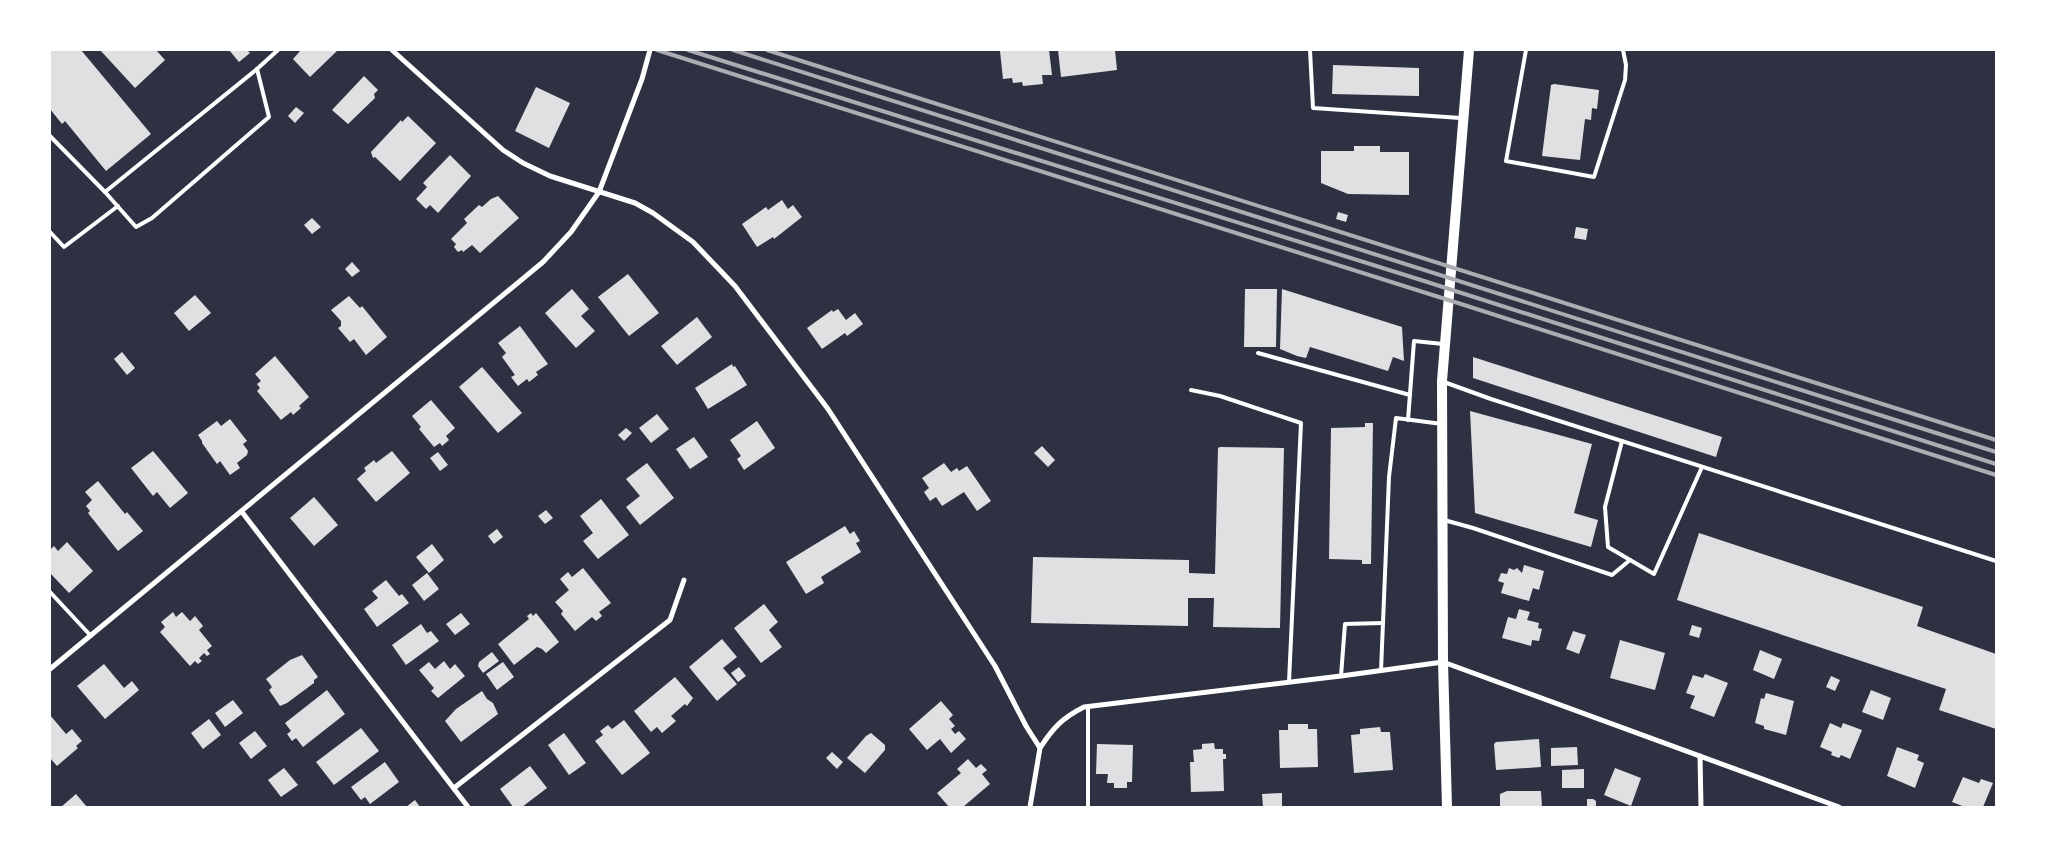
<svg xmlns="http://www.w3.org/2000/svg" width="2046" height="857" viewBox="0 0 2046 857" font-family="'Times New Roman',serif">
<rect width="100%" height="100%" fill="#2d3142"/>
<g fill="#e0e0e3">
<path d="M50,50H81L151,134L106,171L65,121L62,124L50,109Z"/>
<path d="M100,50H156L165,60L135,88Z"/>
<path d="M229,50H247L250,53L239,62Z"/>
<path d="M301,50H338L310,77L293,59Z"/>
<path d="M1049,50L1052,75H1042L1043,84L1023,86L1022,82L1013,83L1012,78L1003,79L1000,51Z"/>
<path d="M1058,50H1115L1117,70L1061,77Z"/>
<path d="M1333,65L1419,68V96L1332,94Z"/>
<path d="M364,76L378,90L374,94L375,98L348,124L332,110Z"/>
<path d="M1554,84L1599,90L1597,109L1592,108L1591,120L1585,119L1580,160L1542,156L1551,85Z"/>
<path d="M536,87L570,103L549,148L515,131Z"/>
<path d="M296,107L304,113L295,123L288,116Z"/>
<path d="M408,116L436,143L400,181L375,157L373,158L371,152L401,120L402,122Z"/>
<path d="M1354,146H1380V152H1409V195L1348,194L1321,183V151H1354Z"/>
<path d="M450,155L471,176L438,213L430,205L426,209L416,199L427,187L423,183Z"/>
<path d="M498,196L519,218L480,253L472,245L463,252L462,250L458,252L454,247L456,244L451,239L467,223L464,219L479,205L482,207L491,199Z"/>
<path d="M782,200L788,209L793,205L802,217L774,239L773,237L757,247L742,224L766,207L768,210Z"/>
<path d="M1338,212L1348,215L1346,222L1336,219Z"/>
<path d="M312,218L321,227L312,234L304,225Z"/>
<path d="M1576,227L1588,229L1586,240L1574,238Z"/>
<path d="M352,262L360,271L352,277L345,269Z"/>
<path d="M628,274L659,313L629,336L598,297Z"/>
<path d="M572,289L589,309L581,316L595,331L576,348L545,313Z"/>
<path d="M1245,289H1277L1276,347H1244Z"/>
<path d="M1282,289L1402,327L1404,361L1393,357L1388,371L1310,347L1306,358L1297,356L1280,349Z"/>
<path d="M195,295L211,313L189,331L174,313Z"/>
<path d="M349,296L360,308L362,306L387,337L366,355L354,339L350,342L338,328L341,326V321L331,310Z"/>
<path d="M838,309L846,320L855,313L863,324L847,336L845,333L822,349L807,328L832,310L833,312Z"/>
<path d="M697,317L712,337L677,365L661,346Z"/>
<path d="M520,326L548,364L536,372L538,375L529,382L527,379L518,386L511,377L515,375L502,357L506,353L498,343Z"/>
<path d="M122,352L135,368L127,375L114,359Z"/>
<path d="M275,356L309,397L299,406L301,408L293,415L291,412L281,420L257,391L260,388L257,384L261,381L255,374Z"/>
<path d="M1473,357L1722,437L1716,457L1473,378Z"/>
<path d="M732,364L733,367L735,366L747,385L708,409L695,388Z"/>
<path d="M482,367L522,413L498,433L459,387Z"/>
<path d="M431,400L455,428L446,436L449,440L442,446L440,443L434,447L419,429L421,427L412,416Z"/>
<path d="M1470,411L1592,444L1574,513L1598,520L1591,547L1475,513Z"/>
<path d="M657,414L669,429L651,443L639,428Z"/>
<path d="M230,419L247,441L243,444L248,451L247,455L237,463L240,468L230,475L220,461L217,464L202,443V441L198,435L217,421L221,426Z"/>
<path d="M757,421L775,448L744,470L737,459L741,456L730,440Z"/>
<path d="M1365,423H1373L1371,564H1362V560L1329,559L1331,428L1365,427Z"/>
<path d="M626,428L632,433L624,441L618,435Z"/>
<path d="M694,437L708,457L690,469L676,449Z"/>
<path d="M1042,446L1055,460L1048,467L1034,453Z"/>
<path d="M1220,447L1284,448L1280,628L1213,627L1214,598H1188V626L1031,623L1033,557L1189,560V573L1215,574L1218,448Z"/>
<path d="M153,451L188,493L170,508L157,492L153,496L131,468Z"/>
<path d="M392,451L410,473L376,502L357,479L366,471L364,468L374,460L376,463Z"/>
<path d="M438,452L448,465L440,471L430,458Z"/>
<path d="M647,463L674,498L640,525L626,507L640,496L626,479Z"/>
<path d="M944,463L951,472L957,468L959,471L967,466L991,501L977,511L964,492L942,506L936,497L930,501L924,492L929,488L922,478Z"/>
<path d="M98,481L125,514L127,512L143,531L118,551L88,513L90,511L86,506L92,500L85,492Z"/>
<path d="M314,497L338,525L314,546L290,518Z"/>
<path d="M601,499L629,535L598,559L583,541L593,533L580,516Z"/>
<path d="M546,510L553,518L545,524L538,516Z"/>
<path d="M845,526L850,534L854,531L860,541L856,543L861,552L821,577L824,583L806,594L786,562Z"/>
<path d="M497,529L503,537L494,544L488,536Z"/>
<path d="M1699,533L1923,607L1917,626L1996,654V729L1939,710L1946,689L1677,600Z"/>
<path d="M67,542L93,571L69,593L50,573V550L54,546L58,551Z"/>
<path d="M432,544L444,560L429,573L416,557Z"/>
<path d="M1524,565L1544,571L1539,590L1533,588L1529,601L1501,593L1504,583L1498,581L1501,573L1507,574L1509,568L1514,570L1517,568L1522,573Z"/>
<path d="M583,568L611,603L599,612L602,616L596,621L592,617L575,631L561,614L563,611L555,602L569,590L560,579L568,572L572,577Z"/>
<path d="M427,573L439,589L424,601L412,585Z"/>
<path d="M386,580L399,596L402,594L409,603L377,627L364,609L378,598L372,591Z"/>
<path d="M764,604L778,622L769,630L782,647L761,663L734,628Z"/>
<path d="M1519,609L1530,612L1527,620L1539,623L1538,628L1542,629L1539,641L1532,640L1531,646L1502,638L1508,617L1516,619Z"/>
<path d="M173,612L176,617L182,612L190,621L195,616L203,626L199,630L212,646L207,650L210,654L207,656L204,653L199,658L202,661L198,664L195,661L190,666L160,632L165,627L161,622Z"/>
<path d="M461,613L470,624L455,635L446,624Z"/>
<path d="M531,613L533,616L536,613L559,642L546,653L542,649L537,647L514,665L498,644L529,619L527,616Z"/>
<path d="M421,624L427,633L431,631L439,641L406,665L392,645Z"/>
<path d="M1692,625L1702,628L1699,638L1689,635Z"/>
<path d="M1573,631L1586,635L1579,654L1566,649Z"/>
<path d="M722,639L737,657L723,668L737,684L717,701L689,667Z"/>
<path d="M1620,640L1665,653L1655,690L1610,678Z"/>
<path d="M1760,650L1782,659L1774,679L1753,670Z"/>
<path d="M492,652L499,661L483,673L478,666L479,662Z"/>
<path d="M302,655L318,677L314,680V683L287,703L280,706L269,690L272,687L266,679L290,660Z"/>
<path d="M444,661L450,669L455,664L465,676L438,698L431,691L434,688L419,670L429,662L435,669Z"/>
<path d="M503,662L514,677L497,690L486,674Z"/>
<path d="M104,664L124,688L132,681L139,690L105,719L77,686Z"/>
<path d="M739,667L746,676L738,682L731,673Z"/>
<path d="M1705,674L1728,683L1714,717L1690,708L1695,696L1686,693L1693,675L1703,678Z"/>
<path d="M1831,676L1840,680L1835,691L1826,687Z"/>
<path d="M675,677L693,698L687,706L685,704L671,716L676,721L662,733L657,727L651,732L634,711Z"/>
<path d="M327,690L345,714L303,747L296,738L292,741L287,734L291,731L285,723Z"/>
<path d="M1871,690L1891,698L1883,720L1862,712Z"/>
<path d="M482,691L487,699L493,703L498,714L461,742L445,721L456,709Z"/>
<path d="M1766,693L1794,701L1786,735L1764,729V726L1755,723L1761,698L1764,699Z"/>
<path d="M233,700L243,713L225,727L215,713Z"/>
<path d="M941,701L953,715L949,719L955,726L951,729L955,734L959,731L966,739L951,753L940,739L927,750L909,729Z"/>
<path d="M50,715L66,734L72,729L82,741L76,746L78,748L57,766L50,758Z"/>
<path d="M209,719L221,735L203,749L191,733Z"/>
<path d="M624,720L650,753L622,775L595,741L603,735L600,731L608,725L612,729Z"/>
<path d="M1830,723L1841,728L1843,723L1862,730L1850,759L1841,755L1839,758L1831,755L1832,752L1820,747Z"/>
<path d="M1288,724H1308V729H1317L1318,767L1280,768L1279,730H1288Z"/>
<path d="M1380,727L1381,732H1390L1393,770L1354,773L1351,735L1360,734V729Z"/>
<path d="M361,728L379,751L334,785L316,762Z"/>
<path d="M255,731L267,746L251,759L239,743Z"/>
<path d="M564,733L586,763L569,775L548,745Z"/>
<path d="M871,733L885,745V750L865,773L847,758L866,736Z"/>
<path d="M1539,739L1541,767L1496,770L1494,744L1496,742Z"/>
<path d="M1214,743L1215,749H1223V754H1226V759H1223L1224,791L1191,792L1190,762H1194L1193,750L1202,749V744Z"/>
<path d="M1097,744L1133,745L1132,782H1127V788H1114V783H1107L1108,774H1096Z"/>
<path d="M1577,747L1578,765L1551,766V748Z"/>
<path d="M1897,747L1919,755L1917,760L1924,763L1915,788L1887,776Z"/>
<path d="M832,752L843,762L837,769L826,758Z"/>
<path d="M968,759L976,768L981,764L987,770L982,774L990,784L963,807H949L937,793L961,773L957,769Z"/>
<path d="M385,762L399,782L370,804L365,797L361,800L351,787Z"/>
<path d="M530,766L547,788L522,807H513L500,789Z"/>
<path d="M284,768L298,785L281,797L268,780Z"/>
<path d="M1615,768L1641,778L1631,806L1604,795Z"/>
<path d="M1584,769V788H1562V770Z"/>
<path d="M1963,777L1979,783L1981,779L1993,783L1983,807H1965L1952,802Z"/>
<path d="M1507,791H1541L1542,807H1500V794Z"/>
<path d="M1282,793V807H1263L1262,794Z"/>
<path d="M76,794L87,807H61Z"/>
<path d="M1587,799H1593L1596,801V807H1587Z"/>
<path d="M415,800L420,807H406Z"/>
</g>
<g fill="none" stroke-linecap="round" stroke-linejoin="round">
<g stroke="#fff" stroke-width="4">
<path d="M1310,50L1313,108L1461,118"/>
<path d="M1526,50L1506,161L1594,177L1625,80L1626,65L1623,50"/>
<path d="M50,136L105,192L257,69L278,50"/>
<path d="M105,192L136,227L152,218L269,117L257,69"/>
<path d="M50,232L64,247L118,206"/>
<path d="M1258,353L1410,395"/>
<path d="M1444,382L1491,399L1996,561"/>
<path d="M1191,390L1220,396L1301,423L1289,682"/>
<path d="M1408,420L1414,341L1443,344"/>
<path d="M1622,441L1605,507L1608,547L1654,574L1702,467"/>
<path d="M1444,520L1473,528L1612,575L1630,560"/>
<path d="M50,592L91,636"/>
<path d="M1381,671L1389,477L1396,418L1442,424"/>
<path d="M1341,676L1345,624L1383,623"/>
<path d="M1088,807V706"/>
</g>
<g stroke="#fff" stroke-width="5">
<path d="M392,50L503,150L523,163L550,176L635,203L653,213L693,242L735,286L828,409L995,666L1026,726L1040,748L1030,807"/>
<path d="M242,512L468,807"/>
<path d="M50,669L543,262L571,232L599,192L642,79L650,50"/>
<path d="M1040,748C1053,728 1062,718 1084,707L1341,676L1443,662L1839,807"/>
<path d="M1700,756L1701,807"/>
<path d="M454,788L670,620L684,580"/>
</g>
<path stroke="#fff" stroke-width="10" d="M1447,807L1443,662L1442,381L1469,50"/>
<g stroke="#abadb3" stroke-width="4">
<path d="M657,50L1461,304L1996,475"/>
<path d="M688,50L1421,280L1996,464"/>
<path d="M733,50L1996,452"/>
<path d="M767,50L1996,440"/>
</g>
</g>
<rect width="2046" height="857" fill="none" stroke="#ffffff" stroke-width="102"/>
</svg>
